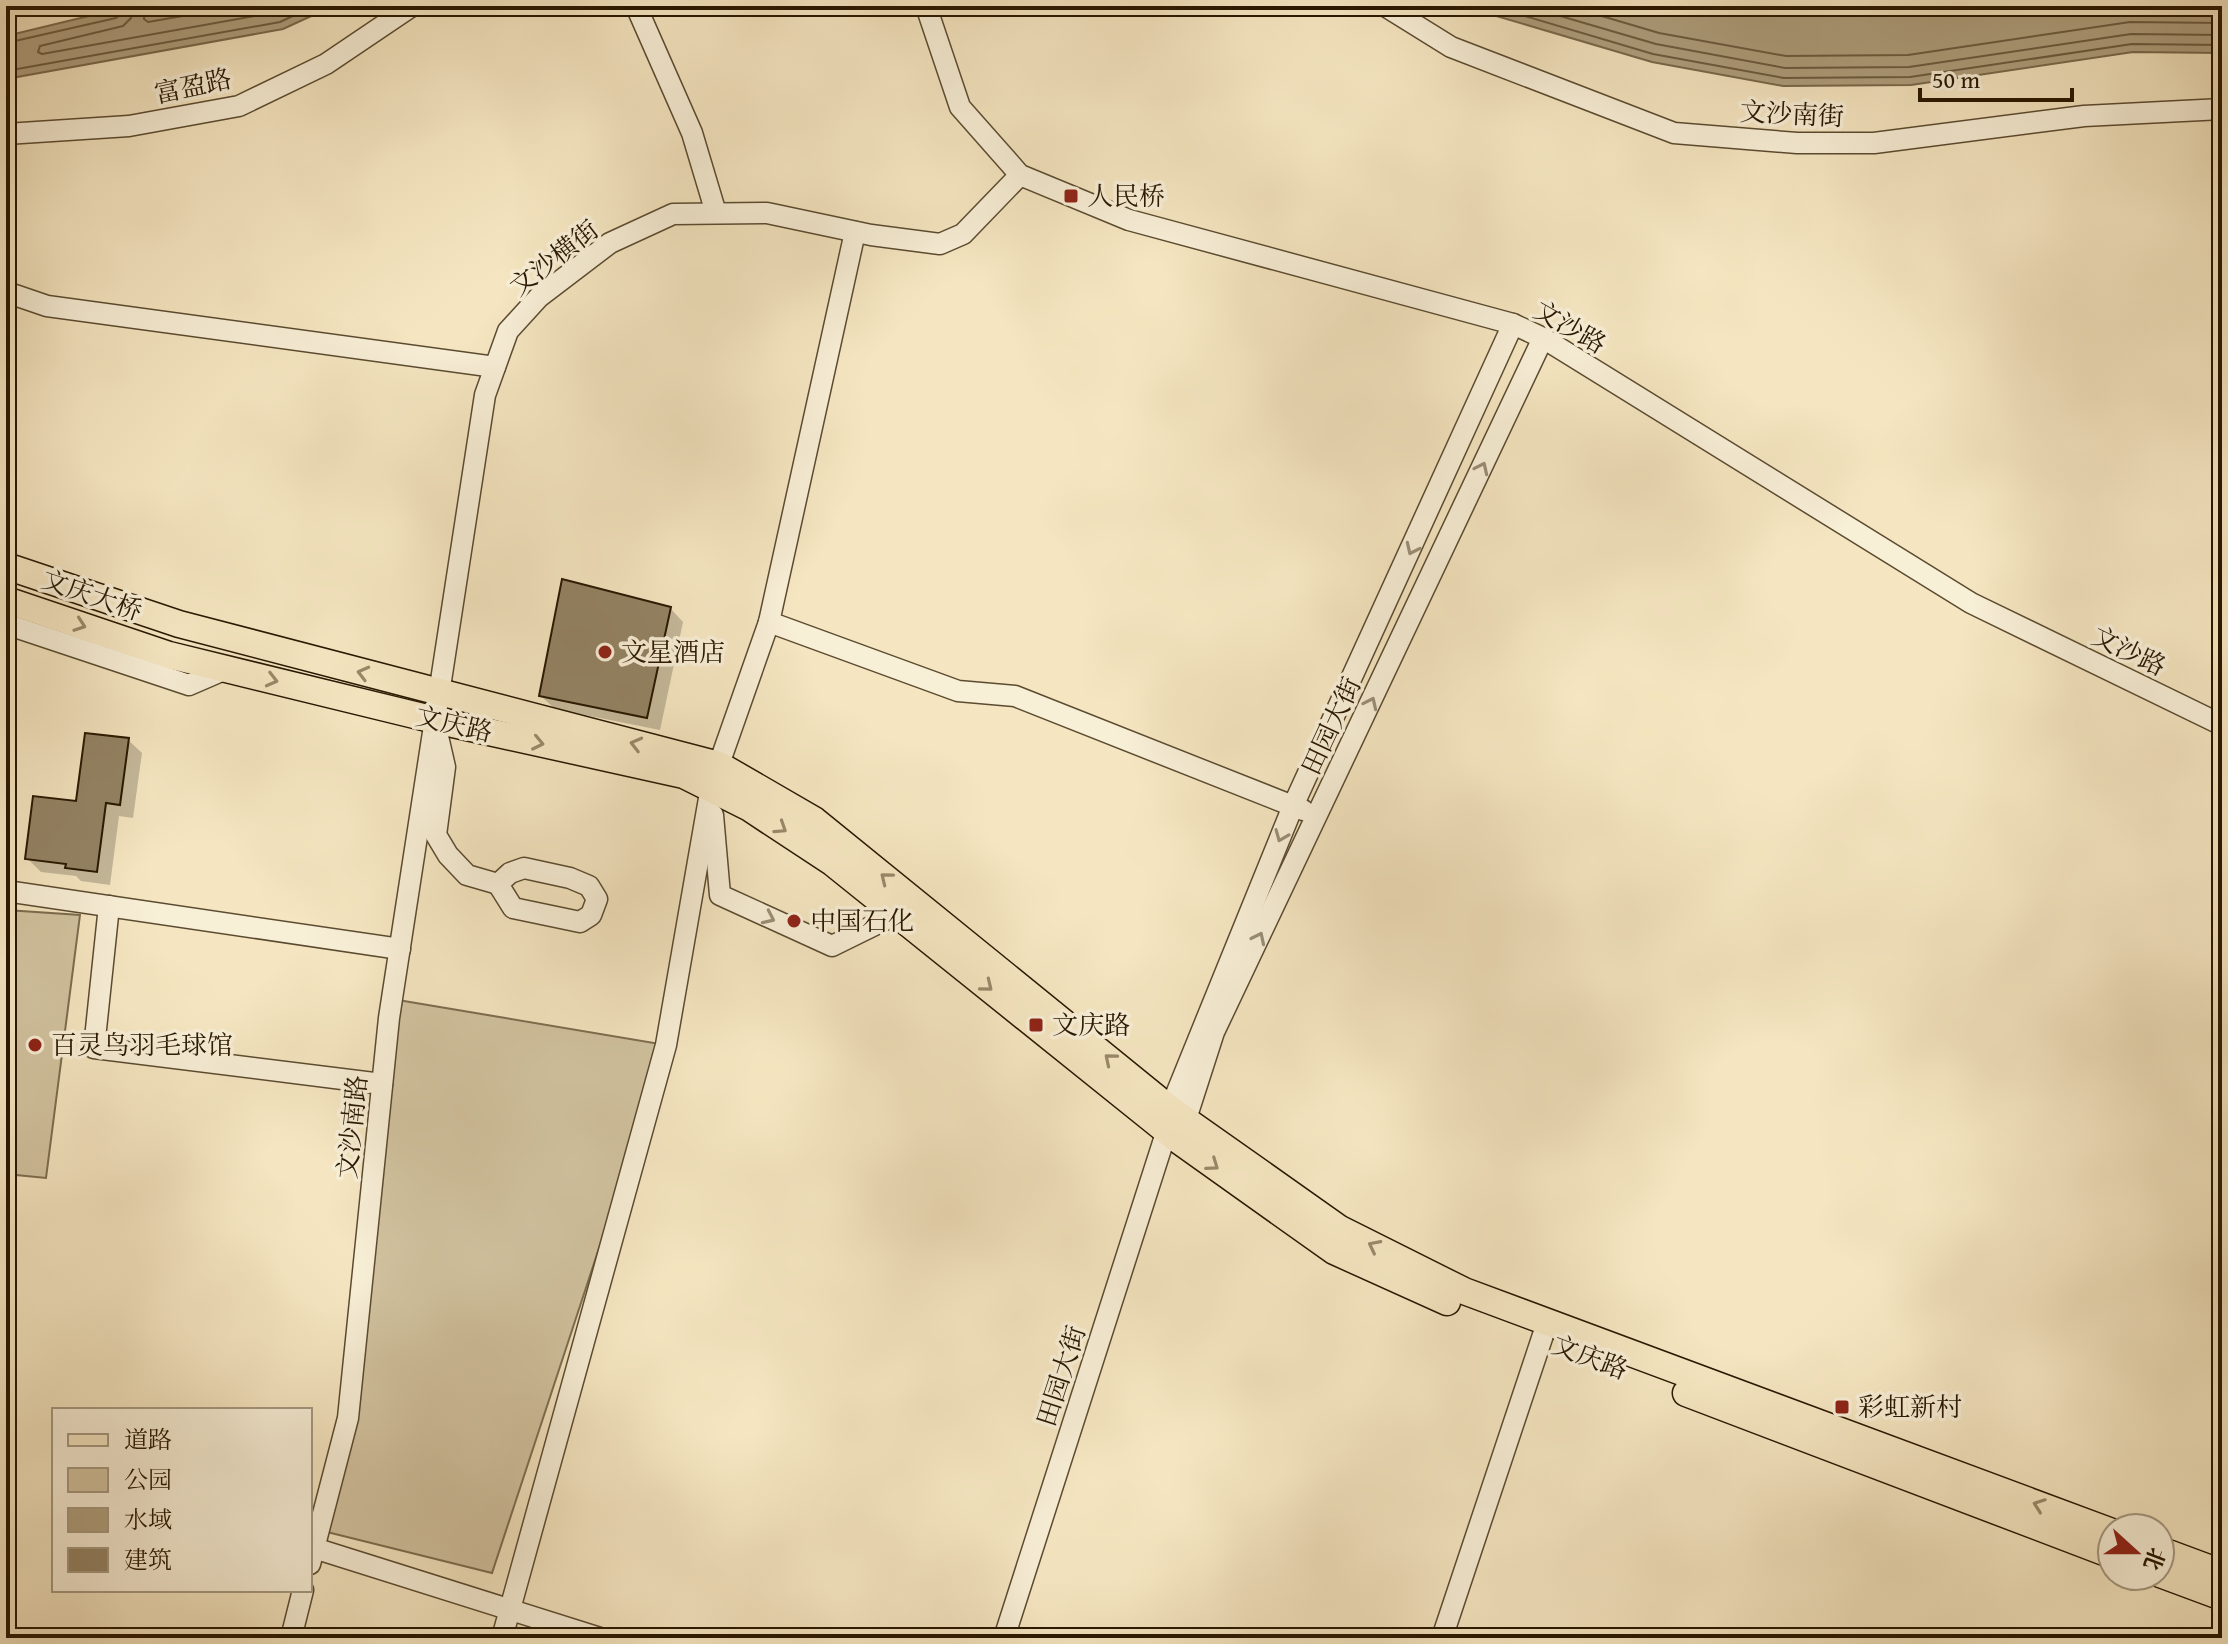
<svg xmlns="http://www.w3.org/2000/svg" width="2228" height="1644" viewBox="0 0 2228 1644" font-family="'Gentium Book Plus','Noto Serif SC',serif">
<rect width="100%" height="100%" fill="#f5e6c1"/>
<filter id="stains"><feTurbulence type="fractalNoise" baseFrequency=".0025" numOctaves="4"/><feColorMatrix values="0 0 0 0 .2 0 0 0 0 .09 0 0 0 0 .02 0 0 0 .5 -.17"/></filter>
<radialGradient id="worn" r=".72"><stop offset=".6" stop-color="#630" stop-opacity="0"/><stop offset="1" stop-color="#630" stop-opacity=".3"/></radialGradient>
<g fill="#d2c3a0" stroke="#7d6d50" stroke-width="2">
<path d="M6,910L80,915L46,1178L6,1174Z"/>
<path d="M392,999L666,1045L492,1573L319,1530L348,1418Z"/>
</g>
<g fill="#afa07f" stroke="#79694c" stroke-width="2">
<path d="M130,6H333L283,29L6,79V36Z"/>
<path d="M1474,6H2222V53L2133,52L1911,85L1783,86L1652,62L1483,12Z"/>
</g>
<g fill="#0003">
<path d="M670,608L683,622L660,730L555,709L541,696Z"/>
<path d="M128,740L142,753L133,818L119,816L110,885L81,881L76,876L41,872L27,858L78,803Z"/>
</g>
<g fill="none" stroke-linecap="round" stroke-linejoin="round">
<g stroke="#6c5c40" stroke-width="2">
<path d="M133,6L131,18L123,26L40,46L38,52L42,54L277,12L290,6"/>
<path d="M145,6L144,19L148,22L240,6"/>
<path d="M1491,6L1653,54L1784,78L1910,77L2132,44L2222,45"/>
<path d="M1526,6L1656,44L1785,68L1909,67L2131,34L2222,35"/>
<path d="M1568,6L1659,33L1786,56L1908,55L2130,22L2222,23"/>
<path d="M6,43L116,18L122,13L123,6"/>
<path d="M6,71L280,22L314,6"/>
</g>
</g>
<g fill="#938364" stroke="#281700" stroke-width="2">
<path d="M562,579L671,607L647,718L539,696Z"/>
<path d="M85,733L129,738L120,805L106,803L97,872L65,868L66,864L25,859L33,796L76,801Z"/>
</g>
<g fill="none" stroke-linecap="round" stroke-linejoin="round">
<defs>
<g id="minor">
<path d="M636,6L692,133L716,213"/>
<path d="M926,6L960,107L1020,175L1129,220L1513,324L1543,338L1971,603L2222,725"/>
<path d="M1385,6L1451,47L1674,133L1797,143H1874L2084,116L2222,109"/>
<path d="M6,134L129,126L239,106L326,64L412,6"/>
<path d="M6,292L47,306L495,367"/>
<path d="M769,622L958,691L1015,696L1303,810"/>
<path d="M6,624L189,685L226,669"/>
<path d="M437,732L445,767L436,835L448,855L467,875L498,884"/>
<path d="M713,815L720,895L832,946L897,914"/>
<path d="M524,868L570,878L589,886L597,899L591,915L580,922L513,908L498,884L510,873Z"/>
<path d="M6,891L400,949"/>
<path d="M109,906L94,1048L382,1084"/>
<path d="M1174,1126L1186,1119L1214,1032L1543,338"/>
<path d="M314,1548L600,1638"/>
<path d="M310,1564L348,1418L389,1018L485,395L508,331L539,297L610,243L673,214L767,213L871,235L940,244L963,234L1020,175"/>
<path d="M291,1638L303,1590"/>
<path d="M502,1638L666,1045L711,787L769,622L855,232"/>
<path d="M1004,1638L1167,1130L1170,1109L1293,806L1513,324"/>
<path d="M1442,1638L1547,1323"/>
</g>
<g id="major">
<path d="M6,566L179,624L719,765L814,820L1170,1109L1340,1229L1464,1291L2112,1532"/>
<path d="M6,600L169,655L435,720L684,775L748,807L833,863L1178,1140L1334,1251L1447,1302"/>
<path d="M1686,1393L2112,1555"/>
<path d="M2160,1550L2222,1573"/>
<path d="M2160,1574L2222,1597"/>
</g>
</defs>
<use href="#minor" stroke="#5b4b30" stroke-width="23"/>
<use href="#major" stroke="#281700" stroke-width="29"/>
<use href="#minor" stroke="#f8efd7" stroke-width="20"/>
<use href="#major" stroke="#f5e6c1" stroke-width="26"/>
</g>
<defs><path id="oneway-chevron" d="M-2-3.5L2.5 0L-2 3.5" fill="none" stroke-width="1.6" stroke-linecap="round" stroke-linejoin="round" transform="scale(2)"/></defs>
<g stroke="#9a8e76">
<use href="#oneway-chevron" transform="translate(1482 468) rotate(-65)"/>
<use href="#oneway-chevron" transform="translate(1412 549) rotate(115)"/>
<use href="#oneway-chevron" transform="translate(1371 703) rotate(-65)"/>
<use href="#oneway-chevron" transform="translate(1281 836) rotate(112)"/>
<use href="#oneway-chevron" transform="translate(769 918) rotate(25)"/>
<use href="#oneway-chevron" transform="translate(1259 938) rotate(-64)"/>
</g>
<g stroke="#99896a">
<use href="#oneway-chevron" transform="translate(80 625) rotate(19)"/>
<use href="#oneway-chevron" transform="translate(363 673) rotate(-165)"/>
<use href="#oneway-chevron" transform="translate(272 680) rotate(14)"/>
<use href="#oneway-chevron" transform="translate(538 743) rotate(12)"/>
<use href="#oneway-chevron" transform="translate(636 744) rotate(-166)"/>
<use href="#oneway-chevron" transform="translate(781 828) rotate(33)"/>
<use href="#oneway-chevron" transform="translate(886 878) rotate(-141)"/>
<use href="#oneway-chevron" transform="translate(987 986) rotate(39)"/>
<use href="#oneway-chevron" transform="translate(1110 1059) rotate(-140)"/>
<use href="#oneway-chevron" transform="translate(1213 1165) rotate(35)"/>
<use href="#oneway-chevron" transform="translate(1374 1246) rotate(-153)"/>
<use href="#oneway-chevron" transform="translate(2039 1505) rotate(-160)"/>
</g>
<g fill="#8f2418" stroke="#f8efd7" stroke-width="3">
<rect x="1063" y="188" width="16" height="16" rx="4"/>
<circle cx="605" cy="652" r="8"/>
<circle cx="794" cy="921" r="8"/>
<rect x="1028" y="1017" width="16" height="16" rx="4"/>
<circle cx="35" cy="1045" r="8"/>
<rect x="1834" y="1399" width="16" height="16" rx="4"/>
</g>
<g text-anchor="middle" stroke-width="7" stroke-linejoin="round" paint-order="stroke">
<g font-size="26" fill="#281700" stroke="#f8efd7">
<text transform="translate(193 86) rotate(-12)" y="9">富盈路</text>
<text transform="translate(1792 114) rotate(3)" y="9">文沙南街</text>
<text transform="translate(554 258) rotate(-38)" y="9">文沙横街</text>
<text transform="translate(1570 327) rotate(30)" y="9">文沙路</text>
<text transform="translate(92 595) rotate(19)" y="9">文庆大桥</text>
<text transform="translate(2129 651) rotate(26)" y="9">文沙路</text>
<text transform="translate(454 724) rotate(13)" y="9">文庆路</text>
<text transform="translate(1331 726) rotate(-65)" y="9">田园大街</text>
<text transform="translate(352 1127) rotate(-84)" y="9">文沙南路</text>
<text transform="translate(1590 1357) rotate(21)" y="9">文庆路</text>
<text transform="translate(1061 1376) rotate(-72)" y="9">田园大街</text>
</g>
<g font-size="26" fill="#281700" stroke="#f8efd7" text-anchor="start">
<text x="1087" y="205">人民桥</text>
<text x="621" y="661">文星酒店</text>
<text x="810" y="930">中国石化</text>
<text x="1052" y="1034">文庆路</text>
<text x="51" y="1054">百灵鸟羽毛球馆</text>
<text x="1858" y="1416">彩虹新村</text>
</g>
</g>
<rect width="2228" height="1644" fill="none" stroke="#f5e6c1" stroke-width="32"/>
<rect x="8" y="8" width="2212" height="1628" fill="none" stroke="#281700" stroke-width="4"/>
<rect x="16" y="16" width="2196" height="1612" fill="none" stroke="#281700" stroke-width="2"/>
<rect x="52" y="1408" width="260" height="184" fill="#f8efd7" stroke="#a59981" stroke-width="2"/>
<rect x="68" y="1434" width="40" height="12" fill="#f5e6c1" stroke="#a59981" stroke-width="2"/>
<text x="124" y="1448" font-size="24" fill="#281700">道路</text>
<rect x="68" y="1468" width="40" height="24" fill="#d2c3a0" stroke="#a59981" stroke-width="2"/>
<text x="124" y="1488" font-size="24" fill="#281700">公园</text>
<rect x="68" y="1508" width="40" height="24" fill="#afa07f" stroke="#a59981" stroke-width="2"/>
<text x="124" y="1528" font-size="24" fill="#281700">水域</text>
<rect x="68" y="1548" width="40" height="24" fill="#938364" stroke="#a59981" stroke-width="2"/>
<text x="124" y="1568" font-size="24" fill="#281700">建筑</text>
<g transform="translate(2136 1552) rotate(111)"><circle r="38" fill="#f8efd7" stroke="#a59981" stroke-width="2"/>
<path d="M0-6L14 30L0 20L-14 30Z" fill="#8f2418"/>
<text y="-12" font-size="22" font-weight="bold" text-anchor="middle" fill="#281700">北</text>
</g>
<path d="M1920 88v12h152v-12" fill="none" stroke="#281700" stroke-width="4"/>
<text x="1932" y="88" font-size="24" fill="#281700" stroke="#f8efd7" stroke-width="6" paint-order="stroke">50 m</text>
<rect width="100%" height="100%" filter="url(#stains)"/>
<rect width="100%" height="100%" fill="url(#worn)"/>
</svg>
